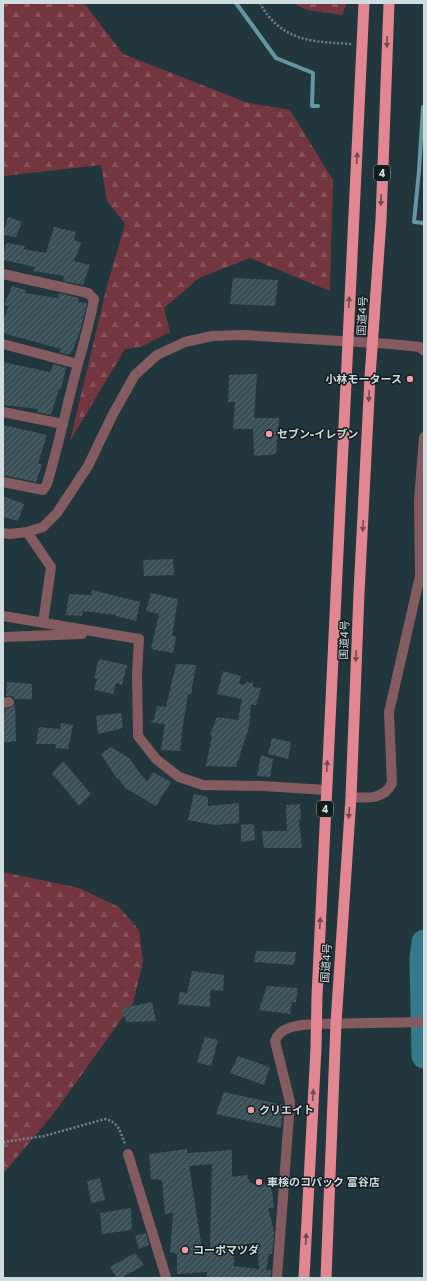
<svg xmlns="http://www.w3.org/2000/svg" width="427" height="1281" viewBox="0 0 427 1281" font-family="'Golos Text','Noto Sans JP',sans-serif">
<defs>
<pattern id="forest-firs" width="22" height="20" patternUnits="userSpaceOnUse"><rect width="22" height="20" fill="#73363f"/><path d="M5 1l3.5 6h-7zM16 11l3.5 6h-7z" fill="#86525a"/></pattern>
<pattern id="building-hatch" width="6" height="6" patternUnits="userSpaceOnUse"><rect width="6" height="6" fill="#395056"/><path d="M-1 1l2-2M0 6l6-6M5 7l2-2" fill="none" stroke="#55696e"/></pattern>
</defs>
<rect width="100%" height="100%" fill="#21373d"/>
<g fill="url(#forest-firs)">
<path d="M3,3H84L123,54L248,103L290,110L333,180L330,291L250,258L199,278L164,308L170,332L141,347L125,349L70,441L107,286L125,224L107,201L101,165L3,176Z"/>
<path d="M292,3H347L342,15L308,10Z"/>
<path d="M3,872L79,888L119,907L139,930L143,962L133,1003L54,1113L3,1174Z"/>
</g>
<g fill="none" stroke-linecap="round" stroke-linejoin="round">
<g stroke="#6397a4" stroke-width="4">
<path d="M236,3L276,58L313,73L312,106H318"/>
<path d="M423,107L419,171L414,222L424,223"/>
</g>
<path stroke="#357a8a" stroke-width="25" d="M424,942L422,960L424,1056"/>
</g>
<g fill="url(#building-hatch)" fill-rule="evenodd">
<path d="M8,217L22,222L16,237L3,235Z"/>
<path d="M54,227L76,232L74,240L81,243L74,261L90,265L83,285L63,281L64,276L33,271L35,267L3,260V253L7,243L25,246L24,249L46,253Z"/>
<path d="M233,278L278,280L275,306L230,304Z"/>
<path d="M12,286L26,290L25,293L58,298L59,293L79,298L78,302L87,303L80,331L72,352L71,351L70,355L59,352L61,349L3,333V320L9,306L4,305Z"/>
<path d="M3,362L50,372L54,364L66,368L61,389H59L51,415L37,412L38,409L3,405Z"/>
<path d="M257,374L254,418H279L276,454L254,456L253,429H233L235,402H228L229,375Z"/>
<path d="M3,425L47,435L38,463L42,465L36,482L3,475Z"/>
<path d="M3,496L24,504L18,521L3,517Z"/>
<path d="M173,559L174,575L144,576L143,560Z"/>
<path d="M92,590L140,602L136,621L116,616V615L83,611L82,616L66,615L69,594L91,595Z"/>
<path d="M151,593L178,599L172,636H176L173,653L151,649L159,614L146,611Z"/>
<path d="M99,659L127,665L122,685L116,683L113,694L94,690L97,679L94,678Z"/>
<path d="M176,664L196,665L191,694H188L182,731L180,751L161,750L165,724L150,722L154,719L157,706L166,707Z"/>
<path d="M223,671L241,676L239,684L245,685L246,682L253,683V687L261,688L256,705H251L249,727L236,767L206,766L212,735H210L217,717L238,720L242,699L217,694Z"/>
<path d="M7,682L32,684V699H15L12,696H6Z"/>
<path d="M15,705L16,741L3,743V719H4L5,709L13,707Z"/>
<path d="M121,713L123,728L98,734L96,716Z"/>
<path d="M61,723L73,725L68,749L55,748L56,744H36L39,727L60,729Z"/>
<path d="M272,738L291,742L288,759L268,754Z"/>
<path d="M111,747L129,758L147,782L153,772L171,782L156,806L125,788L119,779L118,780L101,754Z"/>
<path d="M261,755L273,759L270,777L257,776Z"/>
<path d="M63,761L91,794L79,806L52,773Z"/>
<path d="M194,794L208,797V806L239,803V823L216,825L188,820Z"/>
<path d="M300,804L301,820H299L302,848H264L262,831H287L286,805Z"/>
<path d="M254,824L255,840L241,842V825Z"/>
<path d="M256,951L296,952L294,965L254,962Z"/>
<path d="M192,971L224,975L223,991L210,990V1007L178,1004L180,992L187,993Z"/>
<path d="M267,986L298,988L296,1002H292L290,1014L259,1010Z"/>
<path d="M152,1002L156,1021L126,1022L122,1008Z"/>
<path d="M205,1037L218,1040L211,1066L197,1062Z"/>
<path d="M238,1056L270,1067L264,1085L230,1073Z"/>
<path d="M224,1092L283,1105L281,1128L216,1114Z"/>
<path d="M187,1149V1153L232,1150V1177L247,1175L250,1183L271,1184L274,1208H268L274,1231L272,1254H269L266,1270H271V1278H207V1272L177,1274V1254L170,1252L173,1213L165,1214L162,1180L151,1179L149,1154ZM212,1164L210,1249H202L189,1166ZM257,1242L259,1269L234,1266V1247Z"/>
<path d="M100,1178L105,1200L91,1203L87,1181Z"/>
<path d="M131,1208L132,1230L102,1234L100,1213Z"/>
<path d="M146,1233L149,1245L139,1249L135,1236Z"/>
<path d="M135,1253L144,1265L121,1278H117L110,1267Z"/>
</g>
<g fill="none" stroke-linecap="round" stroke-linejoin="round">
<g stroke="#73858a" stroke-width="2.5" stroke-dasharray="2 2" stroke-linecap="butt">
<path d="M260,3C263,8 266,14 271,19C293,43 321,42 352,44"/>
<path d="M3,1142L44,1136L105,1119C119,1122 120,1132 125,1144"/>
</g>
<g stroke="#845b5f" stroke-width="10">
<path d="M3,274L88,293L94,299C90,321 84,342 78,364C67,404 59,444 47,484L43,490L3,482"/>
<path d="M3,344L78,364"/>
<path d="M3,412L63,424"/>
<path d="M27,532L51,567L43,623"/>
<path d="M3,533L10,534L27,532L43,527L57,513L88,466L113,414L135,375L157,355L185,342L212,336L243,335L391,344L420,347L424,351"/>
<path d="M3,616L139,639L137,673L138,736L156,759L179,777L203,785L263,786L326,790"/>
<path d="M3,637L82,634"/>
<path d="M3,703L9,702"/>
<path d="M351,797C367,798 384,800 392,783L389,712L420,576L419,501L424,437"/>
<path d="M128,1154L166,1277"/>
<path d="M277,1278L290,1102L275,1041C280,1025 302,1025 316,1024"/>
</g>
<path stroke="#845b5f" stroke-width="10" d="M316,1024L424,1022"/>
<g stroke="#e28692" stroke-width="11">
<path d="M304,1278L316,1048L317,996L364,3"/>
<path d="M326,1278L336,1023L351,797L359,593L370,377L381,220L389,3"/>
</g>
</g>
<defs><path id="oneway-solid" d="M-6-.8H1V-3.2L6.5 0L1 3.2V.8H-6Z"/></defs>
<g fill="#704c53">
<use href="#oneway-solid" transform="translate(387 42) rotate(92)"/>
<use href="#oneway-solid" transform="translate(357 158) rotate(-87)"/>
<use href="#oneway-solid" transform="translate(381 200) rotate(92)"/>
<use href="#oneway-solid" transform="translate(349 302) rotate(-87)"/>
<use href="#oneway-solid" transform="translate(369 396) rotate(93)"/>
<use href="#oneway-solid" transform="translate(363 526) rotate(93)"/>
<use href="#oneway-solid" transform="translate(356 656) rotate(92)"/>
<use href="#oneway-solid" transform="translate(327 766) rotate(-87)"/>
<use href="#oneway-solid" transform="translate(349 813) rotate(94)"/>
<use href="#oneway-solid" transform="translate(320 923) rotate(-87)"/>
<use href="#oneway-solid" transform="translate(313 1095) rotate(-87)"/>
<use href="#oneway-solid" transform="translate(306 1239) rotate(-87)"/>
</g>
<g fill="#f49aa4" stroke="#131d1f" stroke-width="1.5">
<circle cx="410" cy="379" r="4"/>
<circle cx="269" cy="434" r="4"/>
<circle cx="251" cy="1110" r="4"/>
<circle cx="259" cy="1182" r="4"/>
<circle cx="185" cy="1250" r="4"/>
</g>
<g text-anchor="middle" stroke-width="3" stroke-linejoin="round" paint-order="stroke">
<g fill="#131d1f" stroke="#97a3a6" stroke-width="1">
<rect x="374" y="165" width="16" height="16" rx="3"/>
<rect x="317" y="801" width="16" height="16" rx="3"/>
</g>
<g font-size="10" font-weight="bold" fill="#cfdce0">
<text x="382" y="177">4</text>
<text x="325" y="813">4</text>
</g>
<g font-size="11" fill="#cfdce0" stroke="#131d1f">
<text transform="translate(362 316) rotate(-87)" y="4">国道4号</text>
<text transform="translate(344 640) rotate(-88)" y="4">国道4号</text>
<text transform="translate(326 963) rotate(-86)" y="4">国道4号</text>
</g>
<g font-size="11" font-weight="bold" fill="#cfdce0" stroke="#131d1f" text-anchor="start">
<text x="402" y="383" text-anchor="end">小林モータース</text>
<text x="277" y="438">セブン-イレブン</text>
<text x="259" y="1114">クリエイト</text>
<text x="267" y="1186">車検のコパック 富谷店</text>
<text x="193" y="1254">コーポマツダ</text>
</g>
</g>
<rect width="427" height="1281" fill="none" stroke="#cfdce0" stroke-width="8"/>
</svg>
